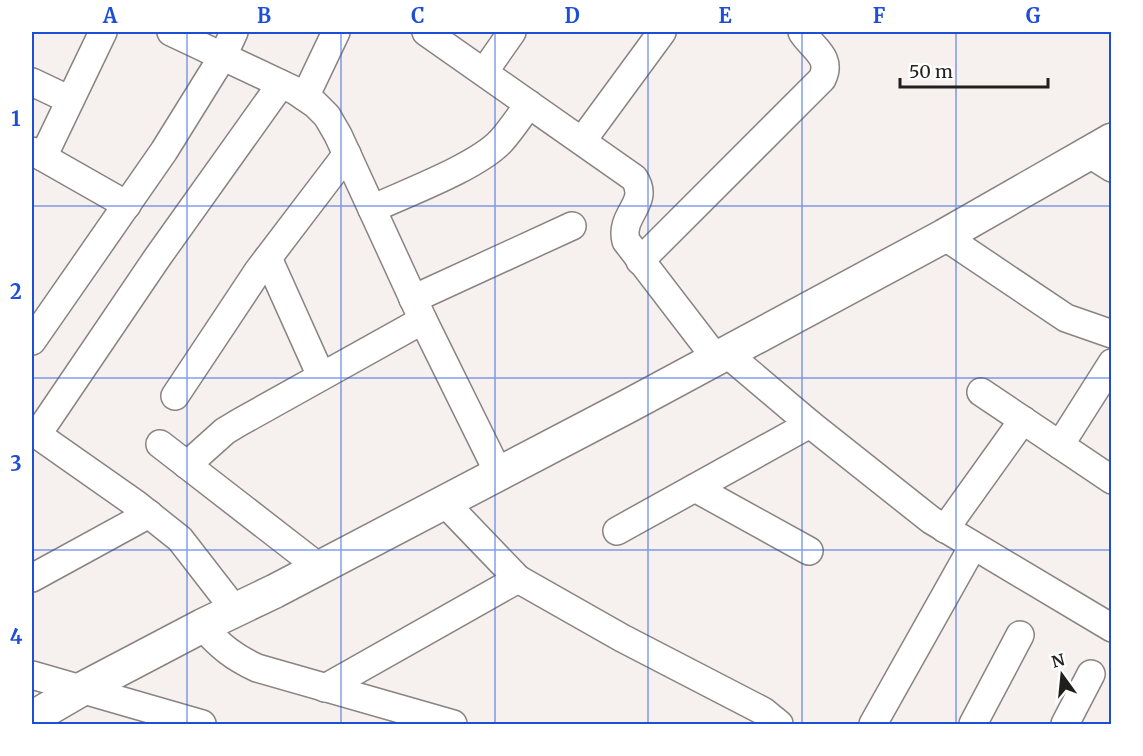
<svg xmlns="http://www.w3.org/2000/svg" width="1143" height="756" viewBox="0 0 1143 756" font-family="Merriweather,serif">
<rect width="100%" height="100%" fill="#f6f0ef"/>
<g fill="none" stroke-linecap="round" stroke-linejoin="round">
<defs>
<g id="minor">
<path d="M171,32L296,91L315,104L327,116L338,135L423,320L499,474"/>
<path d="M426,32L634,178C651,203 619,214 626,241L715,357"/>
<path d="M484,72L512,32"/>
<path d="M32,82L70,100"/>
<path d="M305,97L336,32"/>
<path d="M582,141L662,32"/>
<path d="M32,151L127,205"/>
<path d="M1088,153L1112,168"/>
<path d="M43,157L103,32"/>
<path d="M372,209C406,193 477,167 501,141C511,130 520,116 529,104"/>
<path d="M944,236L1066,318L1112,334"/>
<path d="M268,258L321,376"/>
<path d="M640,261L822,79C833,57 812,48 802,32"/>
<path d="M413,299L572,226"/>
<path d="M32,341L164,151L223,56L234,32"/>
<path d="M725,352L810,424L931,520L1112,628"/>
<path d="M981,392L1112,480"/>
<path d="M175,396L258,271L347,154"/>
<path d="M32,431L136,504L180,539L235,610"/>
<path d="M37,435L157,258L281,84"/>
<path d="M160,444L320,568"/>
<path d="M1060,445L1112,363"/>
<path d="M187,465L225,431L240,422L423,320"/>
<path d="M695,488L809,551"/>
<path d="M445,503L518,579L622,638L763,711L779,724"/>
<path d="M945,529L1023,420"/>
<path d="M617,531L810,424"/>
<path d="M32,578L149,514"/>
<path d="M202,626C220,646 233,657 257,668L453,724"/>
<path d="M32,675L202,724"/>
<path d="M325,688L518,579"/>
<path d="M873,724L973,546"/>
<path d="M973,724L1020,635"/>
<path d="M1065,724L1091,674"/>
</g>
<path id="major" d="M32,718L82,689L202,626L275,591L630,405L944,236L1112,140"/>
</defs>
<use href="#minor" stroke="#898382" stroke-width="30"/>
<use href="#major" stroke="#898382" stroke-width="36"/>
<use href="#minor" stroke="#fff" stroke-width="27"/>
<use href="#major" stroke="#fff" stroke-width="33"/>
</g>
<path fill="none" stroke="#1d4ed8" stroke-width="1.5" stroke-opacity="0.55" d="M187,32V724M341,32V724M495,32V724M648,32V724M802,32V724M956,32V724M32,206H1112M32,378H1112M32,550H1112"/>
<rect width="1143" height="756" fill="none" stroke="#ffffff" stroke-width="66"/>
<g transform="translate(1062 675) rotate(345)" stroke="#ffffff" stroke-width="4.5" paint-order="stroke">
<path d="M0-4.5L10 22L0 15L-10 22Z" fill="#211f1e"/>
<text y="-9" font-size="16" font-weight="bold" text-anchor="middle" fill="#211f1e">N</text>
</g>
<path d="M900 78v9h148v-9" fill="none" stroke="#211f1e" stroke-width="3"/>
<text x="909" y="78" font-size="18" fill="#211f1e" stroke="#ffffff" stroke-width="4.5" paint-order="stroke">50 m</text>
<rect x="33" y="33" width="1077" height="690" fill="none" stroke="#1d4ed8" stroke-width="2"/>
<g font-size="20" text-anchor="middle" font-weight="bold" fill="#1d4ed8">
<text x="110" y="23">A</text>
<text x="264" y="23">B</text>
<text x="418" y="23">C</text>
<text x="572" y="23">D</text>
<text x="725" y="23">E</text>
<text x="879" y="23">F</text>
<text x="1033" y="23">G</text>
<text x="16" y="126">1</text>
<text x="16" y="299">2</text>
<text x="16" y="471">3</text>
<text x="16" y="644">4</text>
</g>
</svg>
